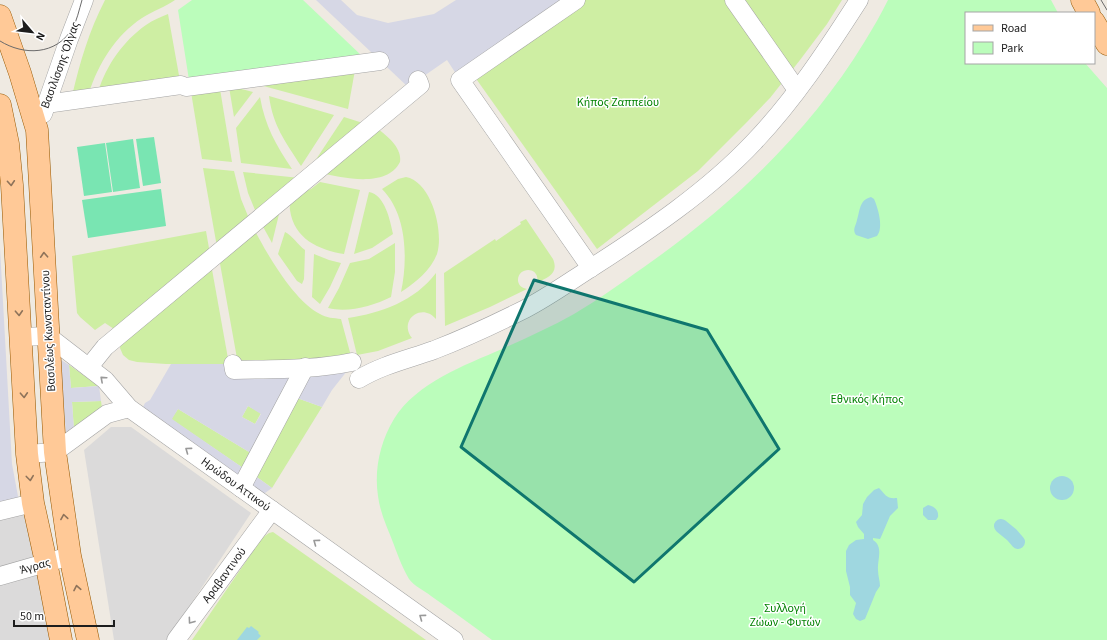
<svg xmlns="http://www.w3.org/2000/svg" width="1107" height="640" viewBox="0 0 1107 640" font-family="'Source Sans 3',sans-serif">
<rect width="100%" height="100%" fill="#efeae2"/>
<g fill="#dbdada">
<path d="M111,427H131L251,513L167,640H114L84,450Z"/>
<path d="M25,513L51,640H0V516Z"/>
</g>
<g fill="#ceeea3">
<path d="M105,0H175C165,7 153,11 142,18C116,35 98,64 89,93L72,96C80,62 89,31 105,0Z"/>
<path d="M577,0H842L827,24L800,60L770,98L746,123L698,171L597,249L472,73Z"/>
<path d="M168,14L180,81L98,92C106,66 123,41 146,25C153,20 161,17 168,14Z"/>
<path d="M355,70L348,109L256,84Z"/>
<path d="M229,87H234L253,92L234,117Z"/>
<path d="M220,89L232,162L202,159L191,92Z"/>
<path d="M269,96L334,115L301,166C285,141 273,126 269,96Z"/>
<path d="M260,97C265,126 276,145 292,169L241,163L236,128Z"/>
<path d="M344,117L366,124L313,164Z"/>
<path d="M379,130C389,137 402,149 400,162C387,188 343,178 321,173Z"/>
<path d="M203,168L234,171L241,199L250,221L217,247Z"/>
<path d="M243,172L300,178L257,215L248,193Z"/>
<path d="M406,177C432,182 444,232 437,254C431,270 415,283 401,292C408,259 407,214 382,189L398,179Z"/>
<path d="M320,182L360,190L344,254C319,250 294,239 290,210C289,206 292,200 293,195L311,189Z"/>
<path d="M369,192C385,195 390,220 393,234L372,248L354,254Z"/>
<path d="M281,206L272,243L261,223Z"/>
<path d="M526,219L553,259C559,274 548,277 537,283C541,266 517,266 518,281C519,286 522,288 527,289L490,307L445,326L444,273L495,239L496,241L521,224L520,222Z"/>
<path d="M254,229C267,254 294,301 320,314C326,318 334,318 341,319L351,356L238,364L219,258Z"/>
<path d="M206,231L210,254L117,331L105,323L95,330L80,317L77,313L72,256Z"/>
<path d="M285,232C292,235 298,245 305,250L304,279L302,284L297,281L278,254Z"/>
<path d="M395,243V272L391,297C373,306 348,313 328,308L339,288L350,263L369,259Z"/>
<path d="M314,254L329,260L341,263L330,287L320,304L312,297Z"/>
<path d="M211,264L229,364H166L137,362L129,360L123,355L120,348L121,343Z"/>
<path d="M436,273V319C422,302 398,320 412,338L378,351L357,355L348,318C381,313 415,301 436,273Z"/>
<path d="M69,365L99,386L71,388Z"/>
<path d="M297,398L322,407L272,488L254,475Z"/>
<path d="M101,401L102,408L74,430L72,402Z"/>
<path d="M248,406L261,413L255,424L242,417Z"/>
<path d="M178,409L254,455L246,470L171,419Z"/>
<path d="M273,532L426,640H192L262,538L269,533Z"/>
</g>
<g fill="#bbfdbb">
<path d="M192,0H303L362,56L189,80L178,10Z"/>
<path d="M888,0H1051L1058,13H966V63H1085L1107,88V640H492C472,625 452,611 431,596C425,591 414,586 409,579C403,569 398,556 394,545C388,529 380,513 378,496C374,470 380,442 394,419C416,383 465,365 502,349C526,338 551,327 574,314C598,300 621,283 644,267C732,205 809,133 865,41C873,28 881,14 888,0Z"/>
</g>
<g fill="#79e5b2">
<path d="M154,137L161,183L143,186L136,139Z"/>
<path d="M133,139L140,188L113,192L106,143Z"/>
<path d="M105,143L112,192L84,196L77,147Z"/>
<path d="M161,189L166,226L88,238L82,200Z"/>
</g>
<g fill="#d6d7e5" fill-rule="evenodd">
<path d="M316,0H341L357,15L388,23L434,14L456,0H576L460,80L447,60L408,87Z"/>
<path d="M0,248L12,464L20,507L0,511Z"/>
<path d="M61,360L69,365L71,388L99,386L101,401L72,402L74,430L66,433L60,361Z"/>
<path d="M171,364H238L347,371L332,390L322,407L297,398L254,475L272,488L265,493H259L143,407L145,403L150,400ZM248,406L261,414L255,424L242,417ZM178,409L254,455L246,470L172,419Z"/>
</g>
<g fill="#9fd7e0">
<path d="M871,197L874,199C878,208 884,228 877,236L868,239L856,235C852,229 856,226 857,220C860,211 859,200 871,197Z"/>
<circle cx="1062" cy="488" r="12"/>
<path d="M879,488C886,495 886,499 897,498L898,508L890,516L881,537L880,539L873,538V540C884,547 877,560 878,570C878,576 880,581 880,586L876,592L865,619L860,621L856,619L853,614L856,603L850,595V587L846,571V551L849,545L856,540L864,539V534L858,527L856,522L862,515L863,504L867,497L874,490Z"/>
<path d="M928,505C934,506 939,510 938,517L936,520H928L923,515V508Z"/>
<path d="M251,626L259,632L258,633L261,636L257,640H237L247,627L249,628Z"/>
</g>
<g fill="none" stroke-linecap="round" stroke-linejoin="round">
<path stroke="#9fd7e0" stroke-width="14" d="M1001,526L1012,535L1018,542"/>
<defs>
<g id="minor">
<path d="M576,0L460,80L591,268"/>
<path d="M734,0L797,90"/>
<path d="M46,104L181,85L186,87L380,61"/>
<path d="M43,114L69,39L84,0"/>
<path d="M20,337L48,336L105,380L129,408L454,640"/>
<path d="M233,364L234,370C273,369 314,370 352,362"/>
<path d="M89,367L105,347L420,85L418,80"/>
<path d="M359,379C382,365 409,359 434,350C465,338 495,324 525,309C548,297 569,282 591,268C647,232 708,191 754,142C794,100 827,50 859,0"/>
<path d="M27,454L55,452L107,414L129,408"/>
<path d="M241,488L305,367"/>
<path d="M0,511L33,503"/>
<path d="M0,576L70,556"/>
<path d="M176,640L272,510"/>
</g>
<g id="major">
<path d="M1082,0L1089,13"/>
<path d="M0,16L20,73L37,130L55,452L70,556L88,640"/>
<path d="M1094,22L1107,44"/>
<path d="M0,105L8,144L12,185L27,454L33,503L46,562L61,640"/>
</g>
</defs>
<use href="#minor" stroke="#a4a4a4" stroke-width="19"/>
<use href="#major" stroke="#965800" stroke-width="23"/>
<use href="#minor" stroke="#fff" stroke-width="18"/>
<use href="#major" stroke="#ffc997" stroke-width="22"/>
<g stroke="#6b6b6b" stroke-width="1">
<path d="M1101,0L1107,10"/>
<path d="M0,41C24,56 56,55 72,29C77,21 79,10 82,0"/>
</g>
</g>
<defs><path id="oneway-chevron" d="M-2-3.5L2.5 0L-2 3.5" fill="none" stroke-width="1.6" stroke-linecap="round" stroke-linejoin="round"/></defs>
<g stroke="#8e735a">
<use href="#oneway-chevron" transform="translate(11 183) rotate(86)"/>
<use href="#oneway-chevron" transform="translate(44 255) rotate(-93)"/>
<use href="#oneway-chevron" transform="translate(19 313) rotate(87)"/>
<use href="#oneway-chevron" transform="translate(24 395) rotate(87)"/>
<use href="#oneway-chevron" transform="translate(30 478) rotate(83)"/>
<use href="#oneway-chevron" transform="translate(64 517) rotate(-99)"/>
<use href="#oneway-chevron" transform="translate(77 588) rotate(-101)"/>
</g>
<g stroke="#999">
<use href="#oneway-chevron" transform="translate(103 379) rotate(-138)"/>
<use href="#oneway-chevron" transform="translate(188 450) rotate(-144)"/>
<use href="#oneway-chevron" transform="translate(316 542) rotate(-144)"/>
<use href="#oneway-chevron" transform="translate(422 617) rotate(-144)"/>
<use href="#oneway-chevron" transform="translate(191 621) rotate(126)"/>
</g>
<path fill="#0f766e" fill-opacity="0.2" stroke="#0f766e" stroke-width="3" stroke-linejoin="round" d="M534,280L707,330L779,449L634,582L461,447Z"/>
<g text-anchor="middle" stroke-width="3" stroke-linejoin="round" paint-order="stroke">
<g font-size="12" fill="#1d1d1d" stroke="#fff">
<text transform="translate(60 65) rotate(-70)" y="4">Βασιλίσσης Όλγας</text>
<text transform="translate(48 331) rotate(-93)" y="4">Βασιλέως Κωνσταντίνου</text>
<text transform="translate(236 484) rotate(36)" y="4">Ηρώδου Αττικού</text>
<text transform="translate(35 566) rotate(-16)" y="4">Άγρας</text>
<text transform="translate(224 575) rotate(-54)" y="4">Αραβαντινού</text>
</g>
<g font-size="12" fill="#038303" stroke="#fff">
<text x="618" y="106">Κήπος Ζαππείου</text>
<text x="867" y="403">Εθνικός Κήπος</text>
<text x="785" y="612">Συλλογή<tspan x="785" dy="14">Ζώων - Φυτών</tspan></text>
</g>
</g>
<rect x="965" y="12" width="130" height="52" fill="#ffffff" stroke="#a5a5a5"/>
<rect x="973" y="25" width="20" height="6" fill="#ffc997" stroke="#a5a5a5"/>
<text x="1001" y="32" font-size="12" fill="#1d1d1d">Road</text>
<rect x="973" y="42" width="20" height="12" fill="#bbfdbb" stroke="#a5a5a5"/>
<text x="1001" y="52" font-size="12" fill="#1d1d1d">Park</text>
<g transform="translate(32 32) rotate(118)" stroke="#ffffff" stroke-width="3" paint-order="stroke">
<path d="M0-3L7 15L0 10L-7 15Z" fill="#1d1d1d"/>
<text y="-6" font-size="11" font-weight="bold" text-anchor="middle" fill="#1d1d1d">N</text>
</g>
<path d="M14 620v6h100v-6" fill="none" stroke="#1d1d1d" stroke-width="2"/>
<text x="20" y="620" font-size="12" fill="#1d1d1d" stroke="#ffffff" stroke-width="3" paint-order="stroke">50 m</text>
</svg>
